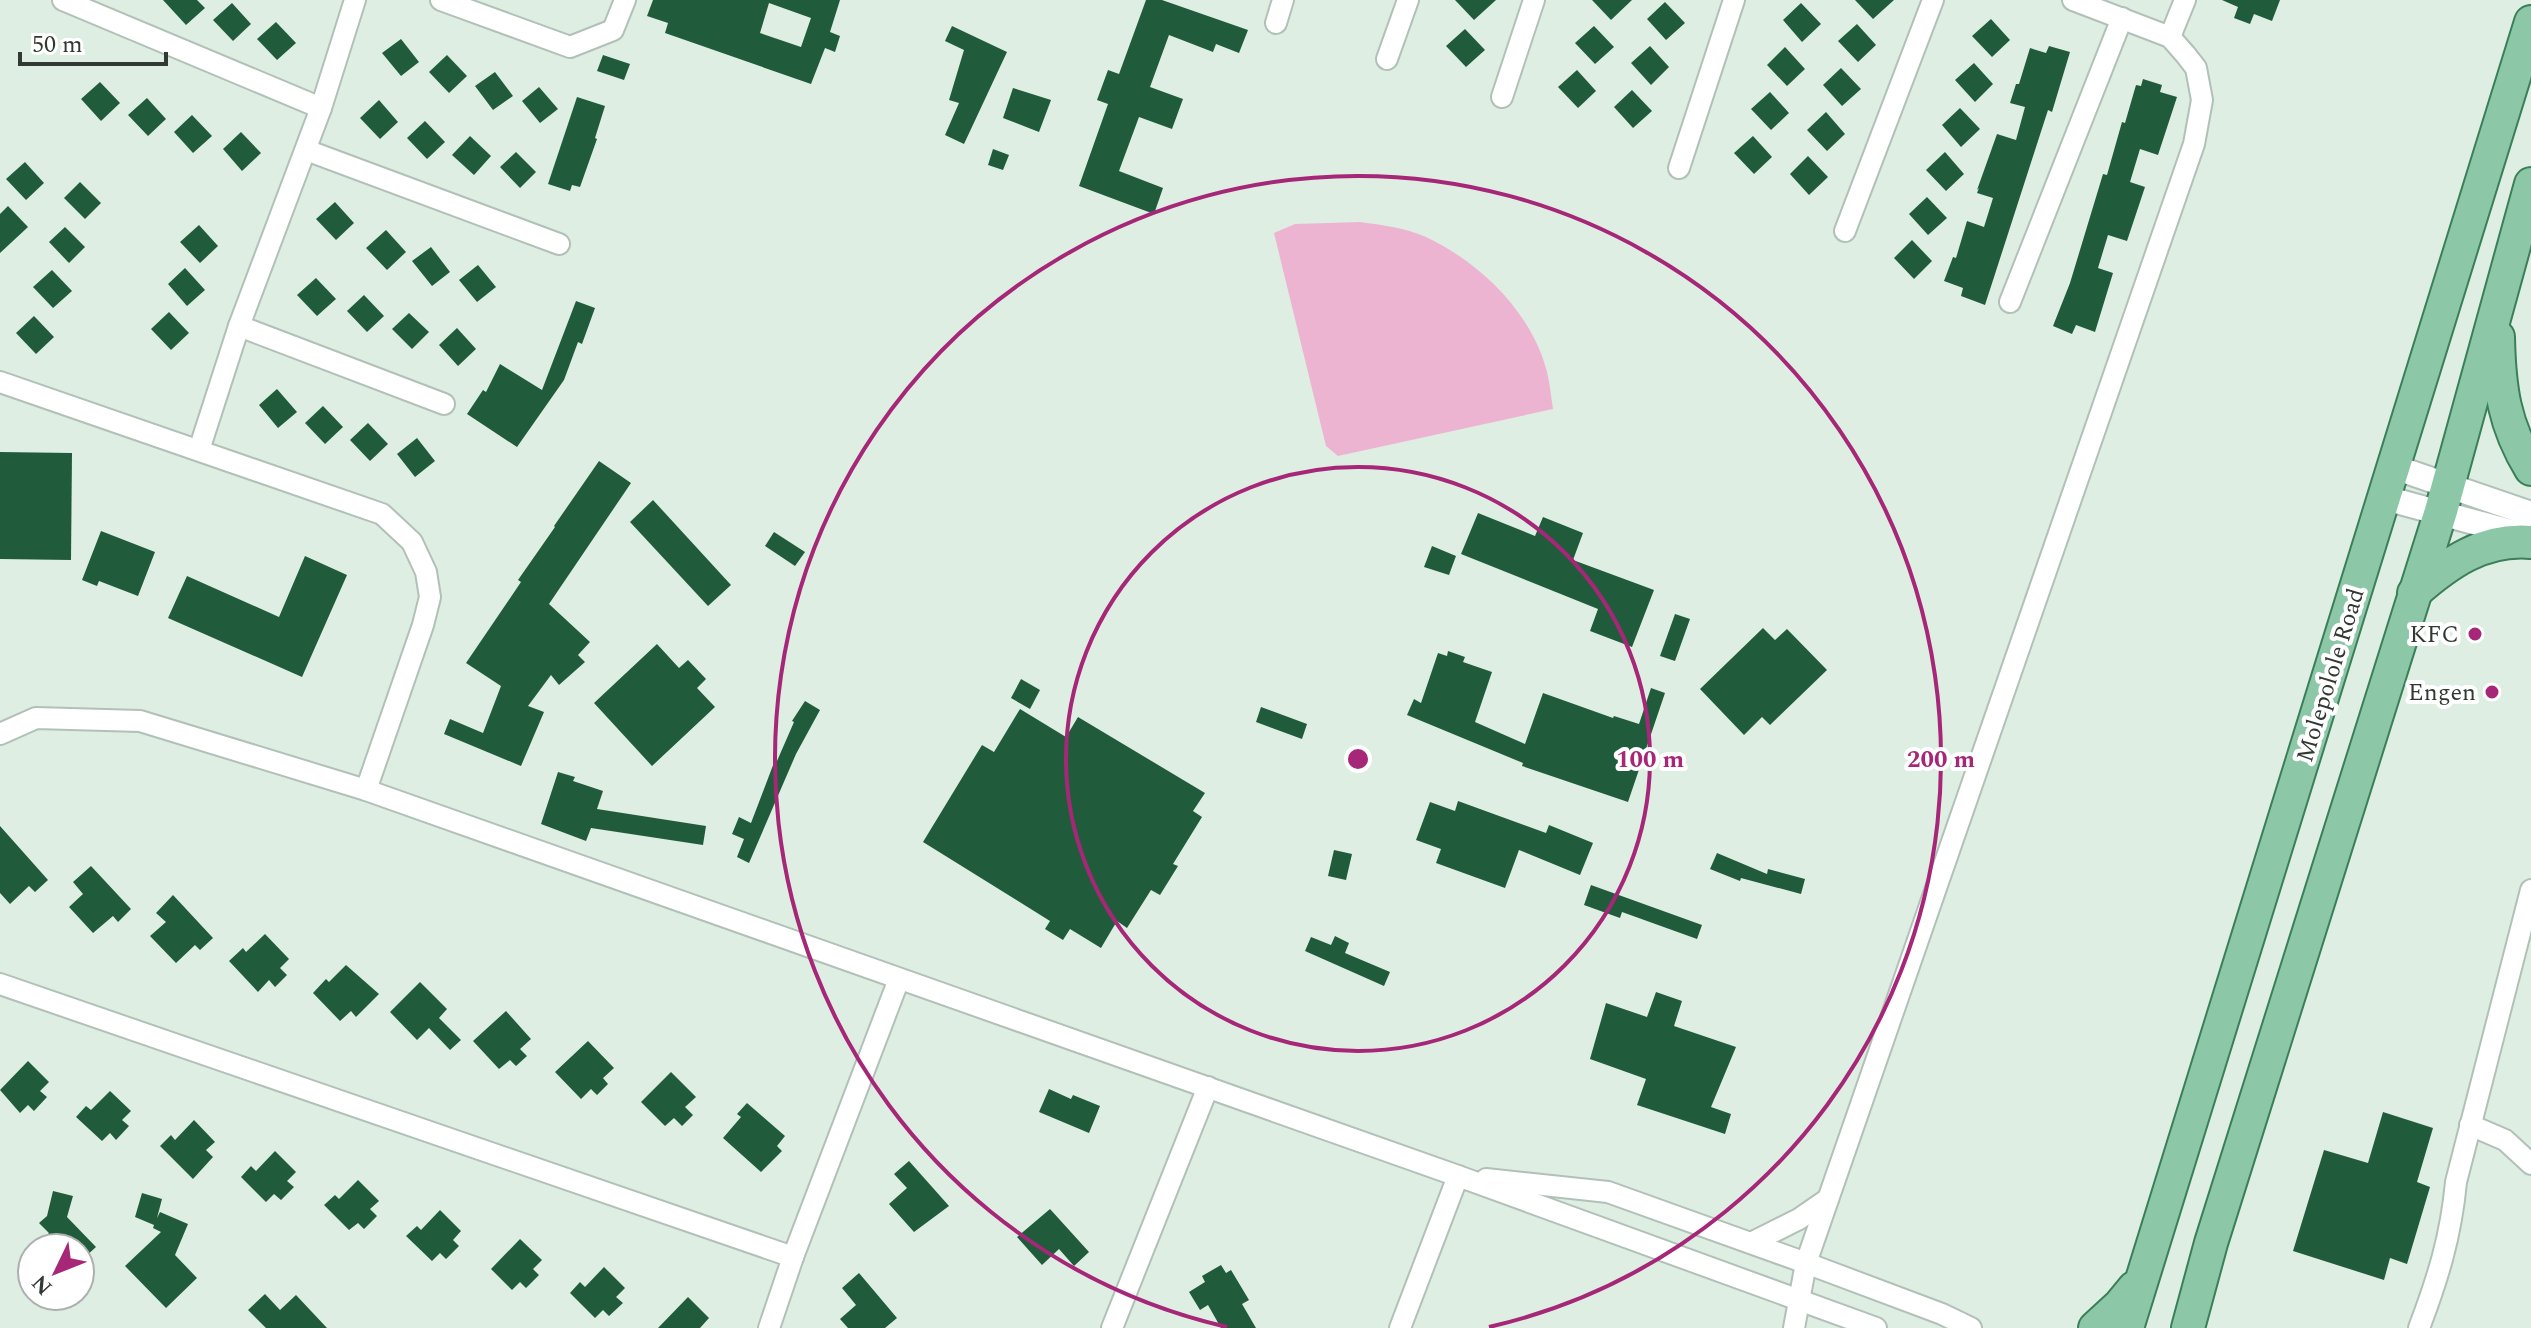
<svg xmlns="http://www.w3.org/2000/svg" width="2531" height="1328" viewBox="0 0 2531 1328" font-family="Spectral,serif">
<rect width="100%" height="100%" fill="#deeee3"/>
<path fill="#edb4d1" d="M1360,222C1382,225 1406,228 1426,237C1481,263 1532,313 1547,372C1550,384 1551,397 1553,409L1338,456L1326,446L1274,233L1295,224Z"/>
<g fill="#205c3c" fill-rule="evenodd">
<path d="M163,0H197L205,8L186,25Z"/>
<path d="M653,0H840L830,32L840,36L835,52L825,48L811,84L665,33L668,23L647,16ZM769,3L811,18L801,47L760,33Z"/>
<path d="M1146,0H1162L1248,30L1239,53L1216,44L1213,52L1169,35L1150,87L1183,99L1172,129L1139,117L1119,171L1163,188L1154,214L1079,186L1108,104L1097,100L1108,70L1119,74Z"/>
<path d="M1455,0H1496L1474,20Z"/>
<path d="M1592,0H1632L1611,20Z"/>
<path d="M1855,0H1894L1873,19Z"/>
<path d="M2222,0H2280L2272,21L2254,14L2250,24L2234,18L2238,7Z"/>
<path d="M1665,2L1685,23L1666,40L1647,19Z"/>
<path d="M232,3L251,24L233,41L213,20Z"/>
<path d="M1801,3L1821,24L1802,42L1783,20Z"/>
<path d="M1991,19L2010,40L1992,57L1972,36Z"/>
<path d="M276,22L296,43L277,60L257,39Z"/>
<path d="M1857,24L1876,45L1858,62L1838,41Z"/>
<path d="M952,26L1007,52L964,144L945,135L959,103L949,100L964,50L945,41Z"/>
<path d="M1594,26L1614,47L1595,64L1575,43Z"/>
<path d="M1465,29L1485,50L1466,67L1446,46Z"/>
<path d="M401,39L419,62L401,76L382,53Z"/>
<path d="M1650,46L1669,67L1651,85L1631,63Z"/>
<path d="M2049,46L2070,52L2052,112L2048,110L1985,305L1961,296L1963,288L1944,281L1953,257L1956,258L1967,221L1984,227L1993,198L1977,193L1979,188L1977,190L1997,134L2016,140L2025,107L2010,103L2016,84H2019L2030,48L2046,53Z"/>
<path d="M1785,47L1805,69L1787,86L1767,65Z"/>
<path d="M447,55L467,76L449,93L429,72Z"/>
<path d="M603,55L630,64L624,80L597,71Z"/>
<path d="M1974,63L1993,84L1975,102L1955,80Z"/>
<path d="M1841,68L1861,89L1842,106L1823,85Z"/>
<path d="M1577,70L1596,91L1578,108L1558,87Z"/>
<path d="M495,72L513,96L493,110L475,86Z"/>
<path d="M2143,79L2162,85L2160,92L2177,97L2158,155L2140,149L2130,182L2145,187L2127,241L2108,235L2098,268L2113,273L2095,332L2076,325L2072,334L2053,326L2070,283L2103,174L2107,175L2122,122L2125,123L2136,85L2141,86Z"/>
<path d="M100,82L120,103L101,121L81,99Z"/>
<path d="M539,87L558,109L540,123L522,101Z"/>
<path d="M1013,88L1051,100L1039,132L1003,118Z"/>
<path d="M1632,90L1652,111L1633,128L1614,107Z"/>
<path d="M1770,92L1789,113L1771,130L1751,109Z"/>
<path d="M577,97L605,106L595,138L597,139L580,187L572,185L570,191L548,184Z"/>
<path d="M147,98L166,119L148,136L128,115Z"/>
<path d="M379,100L398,122L380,139L360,118Z"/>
<path d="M1960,108L1980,129L1961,147L1942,125Z"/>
<path d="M1826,112L1845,134L1827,151L1807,130Z"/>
<path d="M192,115L212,136L193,153L174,132Z"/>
<path d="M425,121L445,142L427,159L407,138Z"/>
<path d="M241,132L261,153L242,171L223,149Z"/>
<path d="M470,136L491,156L474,175L452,155Z"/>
<path d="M1753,136L1772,157L1754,174L1734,153Z"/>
<path d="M993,149L1009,155L1003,170L988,165Z"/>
<path d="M516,152L536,172L520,188L500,167Z"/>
<path d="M1945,152L1964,174L1946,191L1926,170Z"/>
<path d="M1808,156L1828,177L1809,195L1790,174Z"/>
<path d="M25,162L44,183L26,200L6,179Z"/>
<path d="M80,182L101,203L85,219L64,198Z"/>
<path d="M1927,197L1947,218L1928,235L1909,214Z"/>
<path d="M335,202L354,223L336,240L316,219Z"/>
<path d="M8,206L28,227L0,253V214Z"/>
<path d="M199,225L218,246L200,263L180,242Z"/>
<path d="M65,227L85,247L69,263L49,242Z"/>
<path d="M386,230L406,252L387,270L366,248Z"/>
<path d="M1912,240L1932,261L1914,279L1894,258Z"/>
<path d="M431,247L450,272L432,286L412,261Z"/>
<path d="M478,265L496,287L477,302L459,280Z"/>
<path d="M185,268L205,290L187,306L168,284Z"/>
<path d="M52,270L72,291L53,308L33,287Z"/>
<path d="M316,278L336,299L317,316L297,295Z"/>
<path d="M364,295L384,316L367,332L347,311Z"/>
<path d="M576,301L595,308L582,344L578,342L564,380L517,447L467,414L483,390L486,392L500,364L542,390Z"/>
<path d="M169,312L189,333L171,350L151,329Z"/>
<path d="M409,313L429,332L412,349L392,329Z"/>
<path d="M34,316L54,337L36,354L16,333Z"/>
<path d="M457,328L476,349L458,366L439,345Z"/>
<path d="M277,389L297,412L278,428L259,405Z"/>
<path d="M323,406L343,427L325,444L305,423Z"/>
<path d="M368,423L388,444L370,461L350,440Z"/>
<path d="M417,438L435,461L415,477L397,454Z"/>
<path d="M0,452L72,453L71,560L0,559Z"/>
<path d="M599,461L631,483L549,604L590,642L578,655L585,662L559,685L551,675L528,706L544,712L521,766L444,734L450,719L483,733L501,686L466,663L521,582L518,580L555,527L554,526Z"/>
<path d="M653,500L731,585L708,606L630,522Z"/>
<path d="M1478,513L1535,536L1543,517L1583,533L1573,560L1654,590L1632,647L1590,631L1598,609L1461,554Z"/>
<path d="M101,531L155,552L138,596L99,581L97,586L82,580Z"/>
<path d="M774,532L805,552L795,566L765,546Z"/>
<path d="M1432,546L1456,556L1449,575L1424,567Z"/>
<path d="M305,556L347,575L302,677L168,618L187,576L279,617Z"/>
<path d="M1675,614L1690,619L1675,661L1660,656Z"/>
<path d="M1763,628L1775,640L1787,629L1827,670L1770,725L1762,717L1744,735L1700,689Z"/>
<path d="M657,644L679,668L688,660L706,679L697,688L715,707L652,766L594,703Z"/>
<path d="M1448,651L1465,657L1463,662L1492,672L1475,722L1525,744L1543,693L1613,718L1614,716L1639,724L1651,688L1665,693L1628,802L1522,766L1523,763L1407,715L1414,699L1421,703L1438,653L1447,656Z"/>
<path d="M1021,679L1040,690L1030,709L1011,698Z"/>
<path d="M805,701L820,710L796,754L749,863L737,857L744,839L732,834L739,817L751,823L775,760L777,761L794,722L792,721Z"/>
<path d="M1261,707L1307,724L1302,739L1256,722Z"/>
<path d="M1020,709L1066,737L1078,717L1205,793L1193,811L1202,817L1173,864L1178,866L1160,895L1151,890L1127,928L1117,921L1101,948L1070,929L1063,940L1045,929L1050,921L923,842L982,745L994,752Z"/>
<path d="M558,772L575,777L573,781L603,791L597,809L706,826L703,845L591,828L586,841L541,824Z"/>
<path d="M1458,801L1546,833L1549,825L1593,843L1580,875L1519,850L1505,888L1436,863L1441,849L1416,840L1430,802L1455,811Z"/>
<path d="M0,826L48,880L35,892L29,886L10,904L0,893Z"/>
<path d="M1334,850L1352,854L1346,880L1328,876Z"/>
<path d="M1717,853L1767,874L1768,869L1805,879L1801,894L1741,878L1740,881L1710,869Z"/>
<path d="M91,866L131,909L118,922L113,916L93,933L69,907L83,894L73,882Z"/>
<path d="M1591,885L1702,925L1697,939L1622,912L1620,918L1584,905Z"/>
<path d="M173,895L213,938L200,950L195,945L176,963L150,936L166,922L156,913Z"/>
<path d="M265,934L289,959L280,968L287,975L275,987L269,980L258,992L229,961L243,948L246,952Z"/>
<path d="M1335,936L1349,943L1345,953L1390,972L1384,986L1305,951L1311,937L1331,945Z"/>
<path d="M346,965L379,994L356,1017L351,1011L340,1021L313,993L326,979L329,982Z"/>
<path d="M420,982L447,1009L439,1018L461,1040L450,1050L429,1028L417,1040L390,1012Z"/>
<path d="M1656,992L1682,1001L1674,1026L1736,1047L1711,1107L1731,1114L1725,1134L1637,1105L1646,1079L1590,1059L1606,1003L1647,1017Z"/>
<path d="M506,1011L531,1039L520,1049L527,1056L516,1066L510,1060L499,1069L473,1041Z"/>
<path d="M588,1041L614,1068L603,1078L608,1084L597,1095L591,1089L581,1099L555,1072Z"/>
<path d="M28,1061L49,1082L40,1091L47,1097L34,1111L28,1105L20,1113L0,1090Z"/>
<path d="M671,1072L696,1097L685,1107L693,1115L682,1126L674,1118L665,1126L641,1102Z"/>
<path d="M1049,1089L1071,1099L1073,1095L1100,1106L1089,1133L1039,1112Z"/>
<path d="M110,1091L131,1111L122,1120L129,1126L116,1140L110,1133L102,1141L76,1117L86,1106L91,1110Z"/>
<path d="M747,1103L785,1136L777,1146L782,1151L761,1172L723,1138L741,1117L737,1114Z"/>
<path d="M2383,1112L2433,1128L2417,1182L2430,1187L2407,1264L2390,1258L2384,1280L2293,1251L2324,1150L2368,1163Z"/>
<path d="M194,1120L215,1142L206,1150L213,1157L193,1179L160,1146L171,1135L175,1140Z"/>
<path d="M275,1151L296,1172L287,1181L294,1187L281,1200L274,1194L266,1202L241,1177L251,1166L256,1171Z"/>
<path d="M909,1161L949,1206L914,1232L889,1204L907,1188L894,1174Z"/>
<path d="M358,1180L379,1201L370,1209L377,1216L364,1229L358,1223L349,1230L324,1205L335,1195L339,1199Z"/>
<path d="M53,1191L73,1196L67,1217L96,1247L84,1258L80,1253V1248H33L49,1233L39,1223L47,1216Z"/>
<path d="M142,1193L162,1199L157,1218L160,1212L188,1224L175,1255L197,1278L166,1308L125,1266L161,1232L153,1228L154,1225L135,1217Z"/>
<path d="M1050,1209L1089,1252L1074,1266L1059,1249L1042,1265L1017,1237Z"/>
<path d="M440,1210L461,1231L453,1240L459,1246L446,1259L440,1253L432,1261L406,1236L417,1226L421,1230Z"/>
<path d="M520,1239L542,1260L533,1269L539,1275L526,1288L520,1282L512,1290L491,1269Z"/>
<path d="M1221,1265L1226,1273L1231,1270L1249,1300L1242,1304L1256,1328H1221L1208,1305L1200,1310L1189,1292L1205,1282L1202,1276Z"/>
<path d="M604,1267L625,1288L616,1297L623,1303L609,1316L603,1310L595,1318L570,1293L580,1282L585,1287Z"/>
<path d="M859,1273L897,1318L885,1328H848L840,1319L856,1305L842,1288Z"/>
<path d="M265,1294L280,1310L296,1295L327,1328H266L248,1310Z"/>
<path d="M688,1297L709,1318L700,1328H658Z"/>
</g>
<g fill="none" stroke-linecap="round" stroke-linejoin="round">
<defs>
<g id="minor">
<path d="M63,0L321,108"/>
<path d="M441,0L570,47L613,30L625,0"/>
<path d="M1276,23L1283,0"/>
<path d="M2170,37L2185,0"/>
<path d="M1387,59L1408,0"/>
<path d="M1502,97L1534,0"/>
<path d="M306,150L559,244"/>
<path d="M1679,168L1734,0"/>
<path d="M1845,231L1933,0"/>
<path d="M2010,302L2122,18"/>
<path d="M239,326L444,404"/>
<path d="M0,382L382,514L412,542L426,572L430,597L423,625L366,790"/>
<path d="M199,450L239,326L321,108L355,0"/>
<path d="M0,734L36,718L140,721L366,790L1458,1176L1876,1328"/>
<path d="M0,984L793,1257"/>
<path d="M2470,1125L2505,1140L2531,1164"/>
<path d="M1486,1179L1608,1192L1806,1263L1942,1314L1971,1328"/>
<path d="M1751,1243L1799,1219L1828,1199"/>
<path d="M769,1328L793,1257L899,979"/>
<path d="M1112,1328L1208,1087"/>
<path d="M1400,1328L1458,1176"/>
<path d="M1794,1328L1806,1263L2194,144L2202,100L2196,68L2185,54L2170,37L2073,0"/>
<path d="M2419,1328C2438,1278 2451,1236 2456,1182L2531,890"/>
</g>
<g id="tertiary">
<path d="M2394,467L2531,514"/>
<path d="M2385,498L2529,537"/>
</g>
<g id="primary">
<path d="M2498,337C2499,388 2504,425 2531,469"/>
<path d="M2414,593C2448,563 2483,538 2531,542"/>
<path d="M2095,1328L2120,1305L2134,1288"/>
<path d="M2127,1328L2531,22"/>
<path d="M2188,1328L2211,1243L2441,511L2531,184"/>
</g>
</defs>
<use href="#minor" stroke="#b1c1b7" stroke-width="24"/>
<use href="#tertiary" stroke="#b1c1b7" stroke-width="28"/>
<use href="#primary" stroke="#3b7e5a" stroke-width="36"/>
<use href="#minor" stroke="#fff" stroke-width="20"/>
<use href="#tertiary" stroke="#fff" stroke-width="24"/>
<use href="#primary" stroke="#8cc8a8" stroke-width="32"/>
</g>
<g fill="none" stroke="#a62777" stroke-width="4">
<circle cx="1358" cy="759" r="292"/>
<path d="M1227 1327A583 583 0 1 1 1489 1327"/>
</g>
<g fill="#a62777" stroke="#fff" stroke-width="3">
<circle cx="2475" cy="634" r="8"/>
<circle cx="2492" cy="692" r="8"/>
</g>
<g text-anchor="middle" stroke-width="8" stroke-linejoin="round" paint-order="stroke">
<g font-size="24" fill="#323934" stroke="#fff" text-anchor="end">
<text x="2459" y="642">KFC</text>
<text x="2476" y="700">Engen</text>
</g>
<g font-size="24" fill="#323934" stroke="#fff">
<text transform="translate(2330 675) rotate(-73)" y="8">Molepolole Road</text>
</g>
</g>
<circle cx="1358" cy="759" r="12" fill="#a62777" stroke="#fff" stroke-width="4"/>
<g font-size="24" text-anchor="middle" font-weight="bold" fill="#a62777" stroke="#fff" stroke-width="8" stroke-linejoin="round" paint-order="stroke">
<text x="1650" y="767">100 m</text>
<text x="1941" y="767">200 m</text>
</g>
<g transform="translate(56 1272) rotate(227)"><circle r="38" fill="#ffffff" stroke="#adb0ae" stroke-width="2"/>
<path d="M0-6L14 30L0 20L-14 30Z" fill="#a62777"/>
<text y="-12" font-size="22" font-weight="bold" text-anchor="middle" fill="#323934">N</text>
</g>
<path d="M20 52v12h146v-12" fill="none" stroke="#323934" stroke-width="4"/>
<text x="32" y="52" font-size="24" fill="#323934" stroke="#ffffff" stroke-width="6" paint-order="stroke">50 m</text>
</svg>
